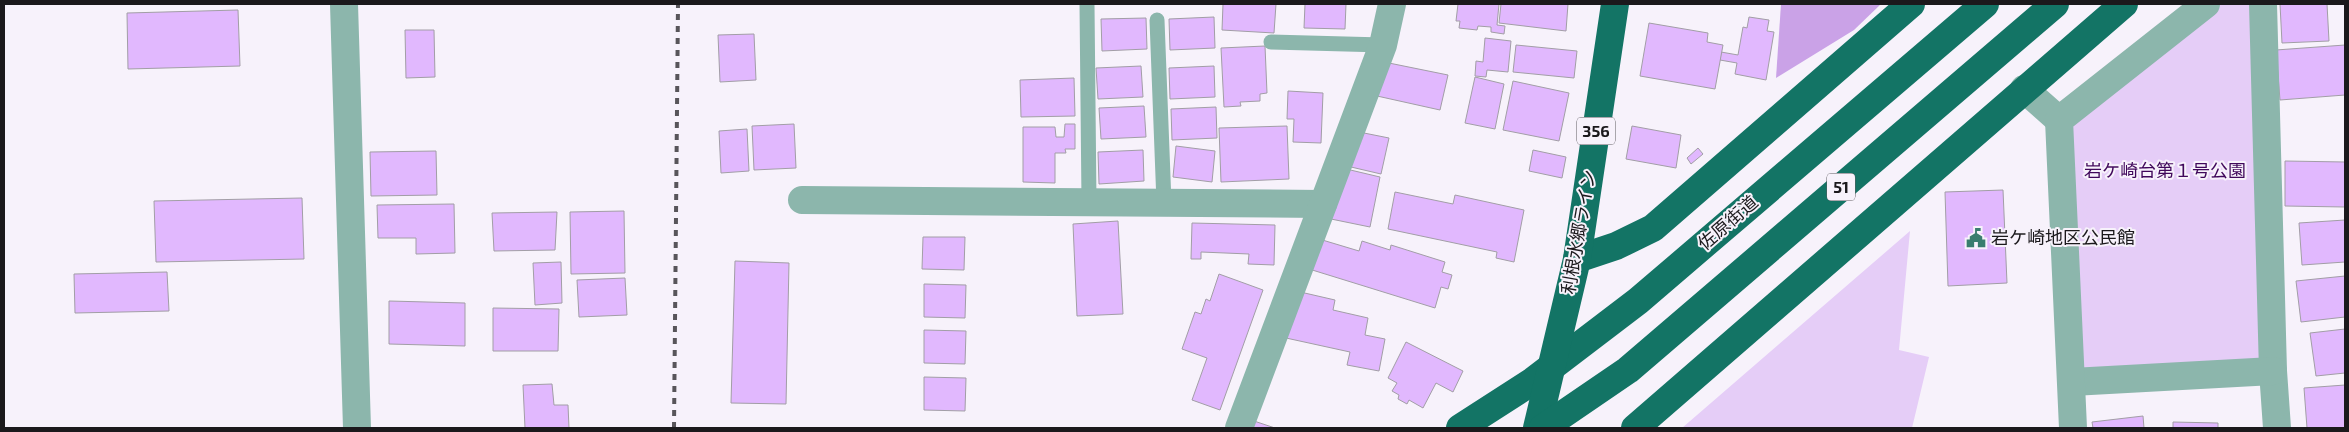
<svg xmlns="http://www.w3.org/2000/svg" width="2349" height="432" viewBox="0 0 2349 432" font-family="'Exo 2','Noto Sans JP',sans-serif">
<rect width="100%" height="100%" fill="#f7f2fb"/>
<g fill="#e5cdf7">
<path d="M2206,4H2263L2273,371L2072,382L2059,120Z"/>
<path d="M1910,231L1899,350L1929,357L1912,428H1682Z"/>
</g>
<path fill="#caa2e7" d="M1781,4H1881L1854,30L1776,78Z"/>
<g fill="#e1b8fe" stroke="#a29ea6">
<path d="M1223,4H1276L1274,33L1222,30Z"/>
<path d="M1305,4H1346L1345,29L1304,28Z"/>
<path d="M1458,4H1499L1497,25L1505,26L1504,34L1491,32V27L1478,26L1477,30L1459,28L1460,21H1456Z"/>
<path d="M1501,4H1568L1566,31L1499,23Z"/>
<path d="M2280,4H2327L2329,41L2282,43Z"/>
<path d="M238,10L240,66L128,69L127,13Z"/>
<path d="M1214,17L1215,48L1170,50L1169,19Z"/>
<path d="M1749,17L1769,20L1767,31L1774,32L1766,80L1735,74L1737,63L1720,60L1721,52L1738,55L1743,27L1747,28Z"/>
<path d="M1146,18L1147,49L1102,51L1101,19Z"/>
<path d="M1649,23L1708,33L1707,42L1723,45L1715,89L1640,76Z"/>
<path d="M405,30H434L435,77L406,78Z"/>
<path d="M754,34L756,80L720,82L718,35Z"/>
<path d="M1485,38L1511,41L1508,72L1487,70L1486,77L1475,76L1476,61L1483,62Z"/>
<path d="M1516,45L1577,51L1574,78L1513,72Z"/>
<path d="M2345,45V95L2280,100L2276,50Z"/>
<path d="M1265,46L1267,93L1260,94V101L1240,102L1241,106L1224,107L1221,48Z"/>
<path d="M1384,62L1448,75L1440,110L1377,96Z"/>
<path d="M1141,66L1143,97L1098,99L1096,68Z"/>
<path d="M1214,66L1215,97L1170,99L1169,68Z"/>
<path d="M1475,77L1504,84L1495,129L1465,123Z"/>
<path d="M1074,78L1075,116L1021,117L1020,80Z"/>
<path d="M1513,81L1569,93L1559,141L1503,130Z"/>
<path d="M1288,91L1323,93L1321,143L1293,142L1294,119H1287Z"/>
<path d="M1144,106L1146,137L1101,139L1099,108Z"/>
<path d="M1216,107L1217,138L1172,140L1171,109Z"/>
<path d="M794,124L796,168L754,170L752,126Z"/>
<path d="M1065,124H1075V149H1065L1066,153H1055V183L1023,182V127H1055L1056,137H1064Z"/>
<path d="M1287,126L1289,179L1221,182L1219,128Z"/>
<path d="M1632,126L1681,135L1676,168L1626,159Z"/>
<path d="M747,129L749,171L721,173L719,131Z"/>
<path d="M1359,132L1389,138L1381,174L1351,167Z"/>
<path d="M1176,146L1215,151L1212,182L1173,177Z"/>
<path d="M1698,148L1703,154L1691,164L1687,158Z"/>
<path d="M1143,150L1144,181L1099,184L1098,152Z"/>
<path d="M1533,150L1566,157L1562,178L1529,171Z"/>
<path d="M436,151L437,195L371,196L370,152Z"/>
<path d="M2285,161L2345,162V207L2285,206Z"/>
<path d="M1342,168L1380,177L1370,227L1331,219Z"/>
<path d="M2003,190L2007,283L1948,286L1945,192Z"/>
<path d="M1395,192L1453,204L1455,195L1524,210L1514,262L1496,258L1497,252L1388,229Z"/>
<path d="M302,198L304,259L156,262L154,201Z"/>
<path d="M454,204L455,253L416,254V238H378L377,205Z"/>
<path d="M624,211L625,273L571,274L570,212Z"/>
<path d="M557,212L555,250L494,251L492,213Z"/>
<path d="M2345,220V262L2302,265L2299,223Z"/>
<path d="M1118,221L1123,314L1077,316L1073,224Z"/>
<path d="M1192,223L1275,225L1274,265L1248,264L1249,254L1201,252V259H1191Z"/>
<path d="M923,237H965L964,270L922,269Z"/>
<path d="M1319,239L1359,251L1362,241L1390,250L1391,245L1445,262L1442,272L1452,275L1448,289L1441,287L1435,308L1309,269Z"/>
<path d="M735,261L789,263L786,404L731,403Z"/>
<path d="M561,262L562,303L535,305L533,263Z"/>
<path d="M167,272L169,311L75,313L74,274Z"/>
<path d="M1219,274L1263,290L1220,410L1192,400L1207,358L1182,349L1195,312L1201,314L1206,299L1210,301Z"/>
<path d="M2345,276V317L2301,322L2296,281Z"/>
<path d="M625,278L627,315L579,317L577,280Z"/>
<path d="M924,284L966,285L965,318L924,317Z"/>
<path d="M1296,291L1335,300L1333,310L1368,318L1365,335L1385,339L1379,371L1347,365L1350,352L1286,338Z"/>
<path d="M389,301L465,303V346L389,344Z"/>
<path d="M493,308L559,309L558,351H493Z"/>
<path d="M2345,329V373L2316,376L2310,333Z"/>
<path d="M924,330L966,331L965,364L924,363Z"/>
<path d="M1406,342L1463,371L1453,392L1436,383L1423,408L1409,400L1407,404L1398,399L1399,395L1392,391L1397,383L1388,378Z"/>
<path d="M924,377L966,378L965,411L924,410Z"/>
<path d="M552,384L554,405H568L569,428H525L523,385Z"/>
<path d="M2345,385V428H2307L2304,388Z"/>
<path d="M2143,416L2144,428H2093L2092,422Z"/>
<path d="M1248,419L1275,428H1244Z"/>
<path d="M2173,422L2218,423V428H2173Z"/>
</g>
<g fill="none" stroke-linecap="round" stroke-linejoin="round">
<g stroke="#8cb6ac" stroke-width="15">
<path d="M1087,4L1089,202"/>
<path d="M1157,20L1164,203"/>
<path d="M1271,42L1383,45"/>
</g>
<g stroke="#8cb6ac" stroke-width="28">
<path d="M344,4L357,428"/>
<path d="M2263,4L2273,371L2277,428"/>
<path d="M2024,89L2059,120"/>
<path d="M802,200L1323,204"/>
<path d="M2072,382L2273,371"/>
<path d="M1239,428L1383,45L1392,4"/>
</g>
<path stroke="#8cb6ac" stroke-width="28" d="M2073,428L2059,120L2206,4"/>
<g stroke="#137465" stroke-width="28">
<path d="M1577,259L1616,246L1653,228L1911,4"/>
<path d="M1460,428L1533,381L1638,301L1985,4"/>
<path d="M1537,428L1577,259L1615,4"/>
<path d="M1543,428L1628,370L2055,4"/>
<path d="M1635,428L2124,4"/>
</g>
<path stroke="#58555a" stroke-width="4" stroke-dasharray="6 6" stroke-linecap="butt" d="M674,428L678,4"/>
</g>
<defs>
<symbol id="civic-bare" viewBox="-9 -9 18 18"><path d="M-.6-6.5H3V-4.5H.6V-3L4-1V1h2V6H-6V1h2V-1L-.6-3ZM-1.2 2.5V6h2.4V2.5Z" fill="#397d6f" stroke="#f7f2fb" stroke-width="2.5" paint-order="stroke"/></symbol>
</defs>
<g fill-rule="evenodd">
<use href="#civic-bare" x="1962" y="224" width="28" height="28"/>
</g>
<g text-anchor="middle" stroke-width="4" stroke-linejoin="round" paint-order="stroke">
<g fill="#f7f2fb" stroke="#5d5a5f" stroke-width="1">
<rect x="1577" y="117.5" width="38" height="27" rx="4"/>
<rect x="1827" y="173.5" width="28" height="27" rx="4"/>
</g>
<g font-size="16" font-weight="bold" fill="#1b191c">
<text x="1596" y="137">356</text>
<text x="1841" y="193">51</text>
</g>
<g font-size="18" fill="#40085b" stroke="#f7f2fb">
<text x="2165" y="177">岩ケ崎台第１号公園</text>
</g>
<g font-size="18" fill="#1b191c" stroke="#f7f2fb">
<text transform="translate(1728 223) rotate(-41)" y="6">佐原街道</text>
<text transform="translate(1579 232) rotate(-80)" y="6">利根水郷ライン</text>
</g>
<g font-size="18" fill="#1b191c" stroke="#f7f2fb" text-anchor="start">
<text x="1991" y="244">岩ケ崎地区公民館</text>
</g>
</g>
<rect width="2349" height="432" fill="none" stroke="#1b191c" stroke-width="10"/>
</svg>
